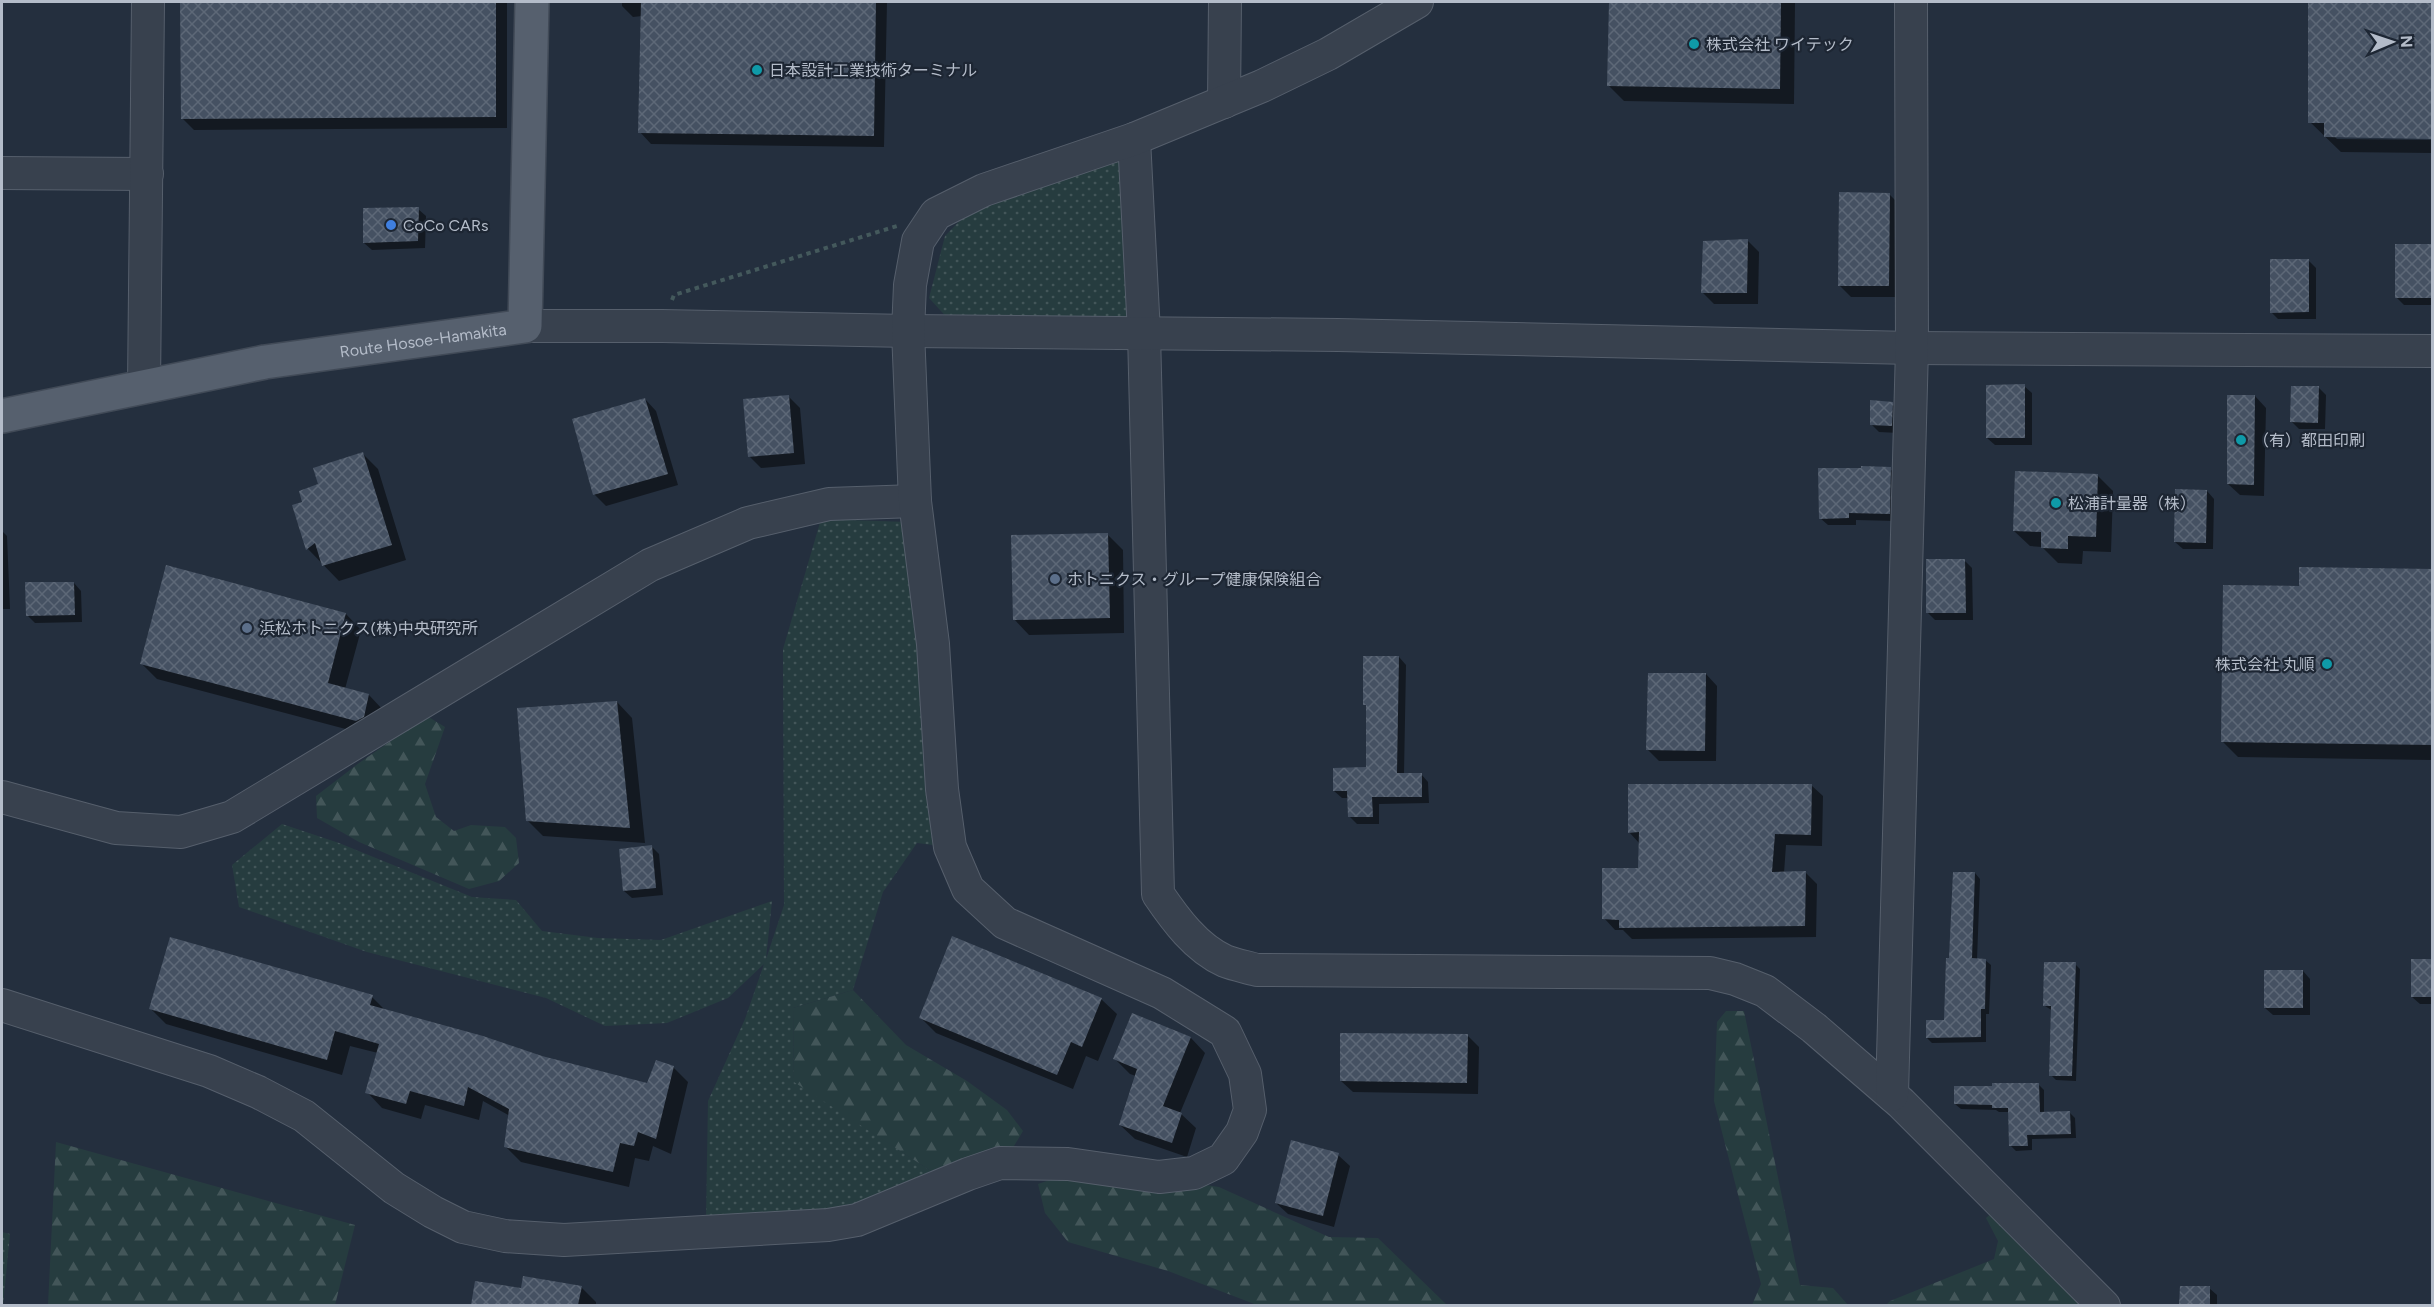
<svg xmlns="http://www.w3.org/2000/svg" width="2434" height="1307" viewBox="0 0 2434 1307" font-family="Figtree,'Noto Sans JP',sans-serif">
<defs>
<pattern id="grass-dots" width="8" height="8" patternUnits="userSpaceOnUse" patternTransform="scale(1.5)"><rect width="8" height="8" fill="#263c3f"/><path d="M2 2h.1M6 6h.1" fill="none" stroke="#435659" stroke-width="1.8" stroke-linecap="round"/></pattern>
<pattern id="forest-firs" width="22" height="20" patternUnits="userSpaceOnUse" patternTransform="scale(1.5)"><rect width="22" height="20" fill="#263c3f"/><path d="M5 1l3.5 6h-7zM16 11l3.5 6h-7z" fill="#435659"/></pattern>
<pattern id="building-cross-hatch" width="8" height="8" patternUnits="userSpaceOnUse" patternTransform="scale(1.5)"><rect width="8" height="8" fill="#455162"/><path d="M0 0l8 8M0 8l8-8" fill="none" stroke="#5d6877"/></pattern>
</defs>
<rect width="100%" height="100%" fill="#242f3e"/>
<g fill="url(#grass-dots)">
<path d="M1121,159L1129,320L951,322L929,298L945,236L975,205Z"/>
<path d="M821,519L908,522L933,845L917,843L883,892L853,990L793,1008L794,1081L931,1171L811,1226L706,1216L708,1101L745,1019L764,964L728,998L667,1023L605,1026L546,998L367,952L239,907L232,865L282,824L339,843L472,897L516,900L542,931L598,938L661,940L772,901L766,959L784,905L783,649Z"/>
<path d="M2,1232L10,1234L3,1306L2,1305Z"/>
</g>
<g fill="url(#forest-firs)">
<path d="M427,716L445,727L425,784L436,817L454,831L471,825L505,827L516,838L519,863L499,881L469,889L359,842L317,818L316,796L359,763Z"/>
<path d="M853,990L906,1045L967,1081L1007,1110L1023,1131L1011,1151L931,1171L794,1082L793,1008Z"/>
<path d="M1726,1011H1744L1800,1285L1833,1288L1848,1305H1752L1761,1284L1714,1101L1717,1022Z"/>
<path d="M56,1142L355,1225L335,1305H48Z"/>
<path d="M1087,1167L1219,1187L1329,1237L1378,1238L1447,1305H1257L1168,1271L1068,1242L1045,1213L1038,1184Z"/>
<path d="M1995,1210L2081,1306H1885L1890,1301L1994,1259L1998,1241L1986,1218Z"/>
</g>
<g fill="#0007">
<path d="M182,2H507V128L194,130L182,118Z"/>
<path d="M622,2H887L884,147L651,144L640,132L642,16L633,17L622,6Z"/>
<path d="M1610,2H1795L1794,104L1624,101L1609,86Z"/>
<path d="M2310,2H2432V137L2334,136L2337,139L2432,140V153L2341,152L2310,122Z"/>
<path d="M1890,195L1901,206L1900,297H1851L1839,285Z"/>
<path d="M418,209L426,216L425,248L372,250L364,243Z"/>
<path d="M1748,241L1759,252L1758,304H1714L1703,293Z"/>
<path d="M2432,245V305H2404L2396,297Z"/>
<path d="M2308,260L2316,268V319H2278L2271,312Z"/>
<path d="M2024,386L2032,393V445H1995L1987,438Z"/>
<path d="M2319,388L2326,395L2325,429H2299L2291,421Z"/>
<path d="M788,396L800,408L805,464L761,468L750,457Z"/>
<path d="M2255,396L2266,408L2264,496L2240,495L2228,484Z"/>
<path d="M645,399L656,411L678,485L606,506L595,495L574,420Z"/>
<path d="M1892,404L1899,411V433L1879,432L1872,425Z"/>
<path d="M363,454L378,469L406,560L339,581L308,549L294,506L304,503L320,485Z"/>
<path d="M1890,469L1898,476L1896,521L1856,520V525H1828L1820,518Z"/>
<path d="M2098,476L2113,491L2111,552L2083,551L2082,564L2058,563L2042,547L2030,546L2014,531Z"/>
<path d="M2207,491L2214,499L2213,549H2183L2175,542Z"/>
<path d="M2,531L7,536L10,609H2Z"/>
<path d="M1108,535L1123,550L1124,633L1029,635L1014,619Z"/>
<path d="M1965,561L1972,568L1973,620H1935L1928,613Z"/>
<path d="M2432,570V760L2238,757L2222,741L2300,588Z"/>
<path d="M74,583L81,591L82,622L35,623L27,615Z"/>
<path d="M346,614L361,630L345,689L369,695L384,711L372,736L157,679L142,664Z"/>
<path d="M1399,657L1406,665L1404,774H1421L1428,782L1429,803L1379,804V824H1357L1349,816V798H1342L1334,791L1367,769L1368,707L1365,704Z"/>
<path d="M1706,674L1717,686L1716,761H1659L1648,750Z"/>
<path d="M617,702L632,718L645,843L543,836L527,820Z"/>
<path d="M1811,785L1823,796L1822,846L1786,845L1784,873H1806L1817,884L1816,937L1632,939L1623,930H1615L1604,918L1639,869L1640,844L1629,832Z"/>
<path d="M652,847L659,854L663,895L632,898L624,891Z"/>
<path d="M1975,873L1980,879L1977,960H1985L1991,965L1989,1014H1986V1042L1932,1043L1927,1038L1946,1021L1951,959Z"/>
<path d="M2432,960V1004H2420L2412,997Z"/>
<path d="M2075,964L2080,969L2076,1081L2056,1080L2051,1075L2053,1011L2045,1006Z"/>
<path d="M2303,971L2310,979V1015H2273L2265,1008Z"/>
<path d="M372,997L387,1012L541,1057L648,1085L673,1067L688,1082L671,1154L653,1146L649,1161L635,1158L629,1187L521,1162L506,1147L510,1116L483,1101L479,1120L425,1105L421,1119L382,1108L367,1092L378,1053L350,1046L342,1075L166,1024L151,1009Z"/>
<path d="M1101,999L1117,1014L1098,1061L1086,1056L1073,1089L936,1033L920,1017Z"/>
<path d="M1133,1015L1191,1038L1205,1053L1180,1113L1196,1128L1187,1157L1135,1139L1120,1125L1136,1076L1130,1074L1115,1059Z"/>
<path d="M1467,1035L1479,1047L1478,1094L1353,1092L1341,1081Z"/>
<path d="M2039,1085L2044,1090V1113H2070L2075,1118L2076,1138L2032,1139V1150L2016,1151L2010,1145V1112H1999L1996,1110L1961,1109L1955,1104Z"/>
<path d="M1338,1155L1350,1166L1334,1227L1288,1214L1276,1203Z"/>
<path d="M476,1283L522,1290L581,1287L596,1302V1306H473Z"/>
<path d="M2181,1288H2209L2217,1295V1306H2181Z"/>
</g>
<g fill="url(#building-cross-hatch)">
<path d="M180,2H496V117L181,119Z"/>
<path d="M641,2H876L874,136L638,133Z"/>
<path d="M1609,2H1781L1780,89L1607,86Z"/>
<path d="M2308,2H2433V139L2324,137V123H2308Z"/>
<path d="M1839,192L1890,193L1889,286H1838Z"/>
<path d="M419,207L418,241L363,243V208Z"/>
<path d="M1748,239L1747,293H1701L1703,241Z"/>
<rect x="2395" y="244" width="38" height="54"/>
<path d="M2270,259H2309V312L2270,313Z"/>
<path d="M2025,384V438H1986V385Z"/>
<path d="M2291,386H2319L2318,423L2290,422Z"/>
<path d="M789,395L794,453L748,457L743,399Z"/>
<path d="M2227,395H2255L2254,485L2227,484Z"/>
<path d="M645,398L668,474L593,495L572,419Z"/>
<path d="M1870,400L1893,402L1892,426L1870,425Z"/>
<path d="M363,452L392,545L322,566L315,543L306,550L292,505L302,502L299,491L318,484L313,468Z"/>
<path d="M1861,466L1891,467L1890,514L1849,513V518L1819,519L1818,468H1861Z"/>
<path d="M2015,471L2098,474L2096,537L2068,536V549L2041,548V532L2013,531Z"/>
<path d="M2175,489L2207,490L2206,543L2174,542Z"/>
<path d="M1108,533L1110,618L1013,620L1011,535Z"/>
<path d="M1926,559H1965L1966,613H1926Z"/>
<path d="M166,565L346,613L328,683L369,694L364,717L356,721L140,664Z"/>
<path d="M2299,567L2433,569V745L2221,742L2223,585L2299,586Z"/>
<path d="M25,582H74L75,615L26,616Z"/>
<path d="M1363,656H1399L1397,773H1422V797H1372L1373,817H1348L1347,791H1333V768L1366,767V705H1363Z"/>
<path d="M1648,673H1706L1705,751L1646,750Z"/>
<path d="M617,701L630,828L526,821L517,708Z"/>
<path d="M1628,784H1812L1811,835L1775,834L1772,872L1806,871L1805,926L1619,928V920L1602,919V868H1638L1639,832L1628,833Z"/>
<path d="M652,845L656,888L623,891L619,849Z"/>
<path d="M1953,872H1975L1972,958L1986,959L1985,1009H1981V1037L1926,1038V1020H1944L1946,958H1949Z"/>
<path d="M952,936L1102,998L1082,1047L1071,1042L1057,1075L919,1018Z"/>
<path d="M170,937L373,995L370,1005L483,1036L542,1056L647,1083L656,1060L674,1066L656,1139L638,1132L634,1146L620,1143L613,1172L504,1147L509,1109L468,1087L464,1106L410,1091L406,1104L365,1093L379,1044L335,1031L327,1060L149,1009Z"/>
<rect x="2411" y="959" width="22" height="38"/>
<path d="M2044,962H2076L2072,1076H2049L2051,1006H2043Z"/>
<rect x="2264" y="970" width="39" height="38"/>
<path d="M1132,1013L1191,1037L1163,1106L1182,1113L1172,1143L1119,1125L1137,1069L1113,1059Z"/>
<path d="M1340,1033L1468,1034L1467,1083L1340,1081Z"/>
<path d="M1992,1083H2039L2040,1112L2070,1111L2071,1134L2027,1135L2028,1146H2009L2008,1108H1992V1105L1954,1104V1086H1992Z"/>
<path d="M1291,1140L1339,1153L1323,1216L1275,1203Z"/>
<path d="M523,1276L582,1286L578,1305H471L475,1281L521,1288Z"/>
<path d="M2180,1286H2210V1305H2179Z"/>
</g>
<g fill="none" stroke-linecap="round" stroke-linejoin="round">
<defs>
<g id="minor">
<path d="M1224,102L1225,2"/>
<path d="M1134,139L1144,333L1158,894C1175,919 1196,948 1225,961C1235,965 1247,967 1257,970L1710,973L1735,979L1765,991L1814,1028L1901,1103L2104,1306"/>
<path d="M2,173L147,174"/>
<path d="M525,326H662L908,331L1338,335L1912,348L2432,351"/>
<path d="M144,387L148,2"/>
<path d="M2,797L116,828L181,832L232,817L650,565L748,523L829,504L915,501"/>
<path d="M2,1005L209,1071L258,1092L304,1116L394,1188L433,1212L463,1227L505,1236L564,1240L828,1225L857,1220L968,1174L1000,1163L1068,1164L1159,1177L1194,1173L1223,1159L1242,1132L1250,1110L1245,1074L1225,1032L1162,993L1005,923L968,889L950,847L942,789L933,644L915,501L908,331L910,285L918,241L936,214L984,190L1134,139L1262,86L1328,54L1417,2"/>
<path d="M1892,1095L1912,348L1911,2"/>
</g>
<g id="major">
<path id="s1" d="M2,416L265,362L525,326L532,2"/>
</g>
</defs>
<use href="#minor" stroke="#565f6c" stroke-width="34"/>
<use href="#major" stroke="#414a57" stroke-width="36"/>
<path stroke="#44595c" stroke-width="4" stroke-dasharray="4.5 4.5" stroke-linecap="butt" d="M672,300L674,295L897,226"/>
<use href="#minor" stroke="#38414e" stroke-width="32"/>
<use href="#major" stroke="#56606e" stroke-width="33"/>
</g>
<g fill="#0f9aa8" stroke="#1d2633" stroke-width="2">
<circle cx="1694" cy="44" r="6"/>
<circle cx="757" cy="70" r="6"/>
<circle cx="2241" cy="440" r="6"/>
<circle cx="2056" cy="503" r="6"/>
<circle cx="2327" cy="664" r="6"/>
</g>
<circle fill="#3f7fe0" stroke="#1d2633" stroke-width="2" cx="391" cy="225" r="6"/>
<g fill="#5c6f8a" stroke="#1d2633" stroke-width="2">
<circle cx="1055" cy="579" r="6"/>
<circle cx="247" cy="628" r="6"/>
</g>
<g text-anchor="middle" stroke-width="4.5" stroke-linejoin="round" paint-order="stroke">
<g font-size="16" fill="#b4bcc9" stroke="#1d2633" text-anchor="start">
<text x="1706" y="50">株式会社 ワイテック</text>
<text x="769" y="76">日本設計工業技術ターミナル</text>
<text x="403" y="231">CoCo CARs</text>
<text x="2253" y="446">（有）都田印刷</text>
<text x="2068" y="509">松浦計量器（株）</text>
<text x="1067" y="585">ホトニクス・グループ健康保険組合</text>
<text x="259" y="634">浜松ホトニクス(株)中央研究所</text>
<text x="2315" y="670" text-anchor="end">株式会社 丸順</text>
</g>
<g font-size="16" fill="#b4bcc9" stroke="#1d2633">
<text dy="6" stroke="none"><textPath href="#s1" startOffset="428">Route Hosoe-Hamakita</textPath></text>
</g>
</g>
<rect width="2434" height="1307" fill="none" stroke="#b4bcc9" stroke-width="6"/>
<g transform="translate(2392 42) rotate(88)" stroke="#1d2633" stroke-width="4.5" paint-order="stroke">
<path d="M0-4.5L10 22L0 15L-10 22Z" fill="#b4bcc9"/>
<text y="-9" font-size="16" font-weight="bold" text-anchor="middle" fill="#b4bcc9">N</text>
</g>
</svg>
